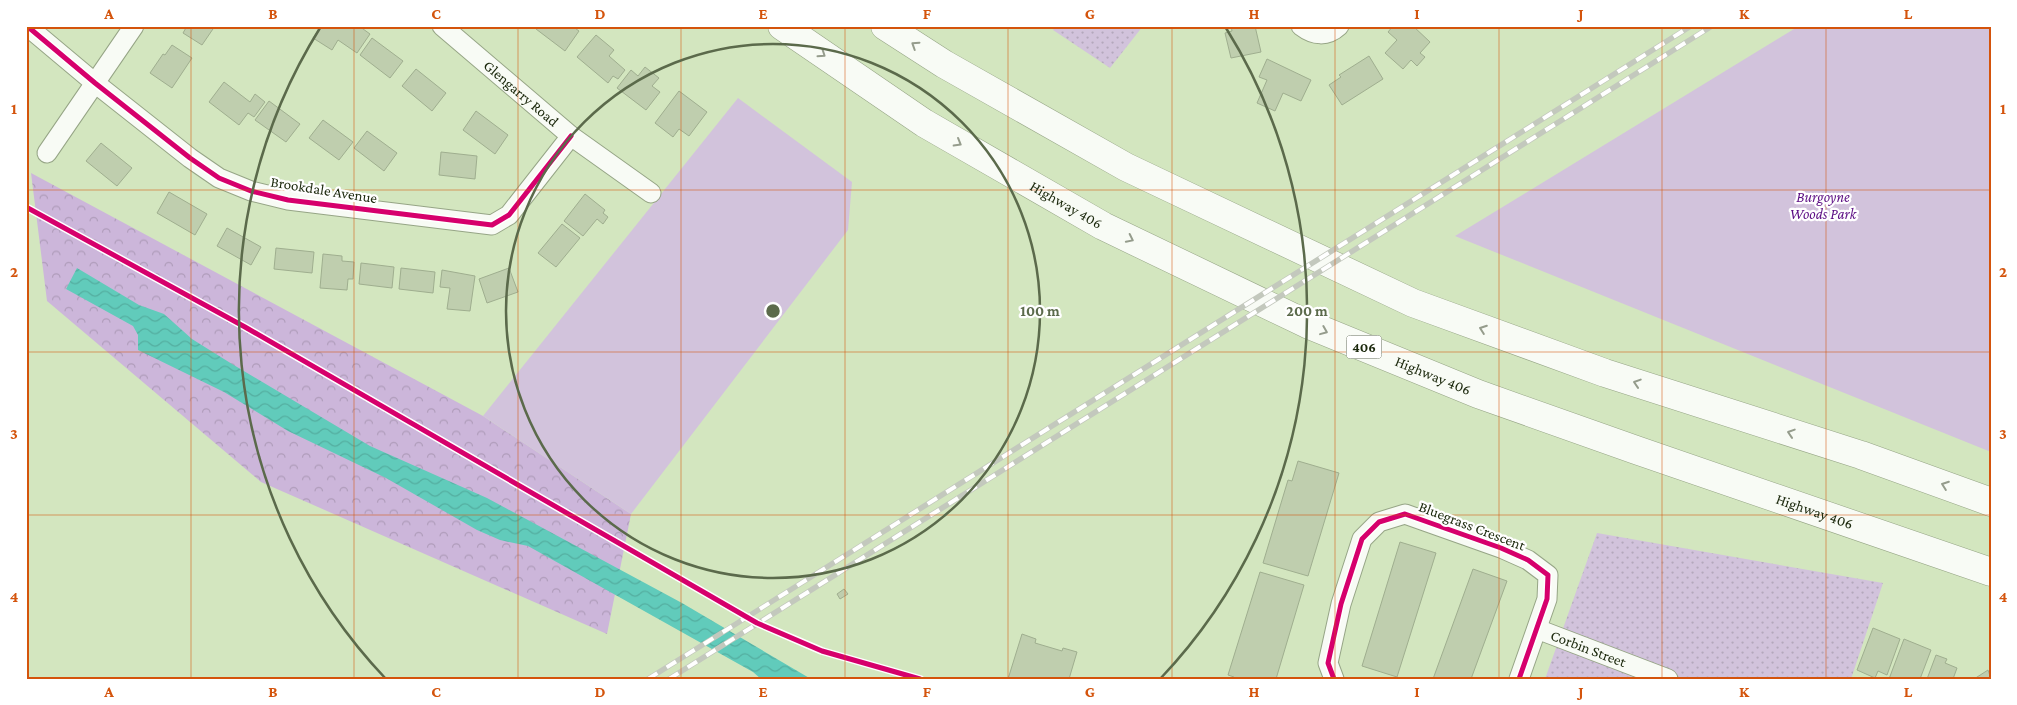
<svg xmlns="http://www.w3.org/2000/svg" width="2017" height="705" viewBox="0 0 2017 705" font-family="'Crimson Pro',serif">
<defs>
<pattern id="grass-dots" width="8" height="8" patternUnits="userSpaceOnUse" patternTransform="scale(1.25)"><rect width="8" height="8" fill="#d2c3dc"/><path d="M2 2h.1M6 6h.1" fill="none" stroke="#b4a8bc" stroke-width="1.8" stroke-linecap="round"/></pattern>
<pattern id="forest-crowns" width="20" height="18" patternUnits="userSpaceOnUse" patternTransform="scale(1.25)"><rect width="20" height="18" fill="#ccb6da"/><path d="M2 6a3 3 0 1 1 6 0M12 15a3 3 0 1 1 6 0" fill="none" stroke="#af9cba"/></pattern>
<pattern id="water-waves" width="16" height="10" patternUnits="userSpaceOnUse" patternTransform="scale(1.25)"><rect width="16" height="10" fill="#61cbbb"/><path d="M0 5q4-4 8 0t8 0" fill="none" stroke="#54aea0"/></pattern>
</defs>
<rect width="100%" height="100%" fill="#d3e6bf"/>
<g fill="url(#grass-dots)">
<path d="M1056,26H1143L1110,68L1053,30Z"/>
<path d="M1597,533L1883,583L1851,679H1545Z"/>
</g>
<path fill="url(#forest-crowns)" d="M31,173L483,416L631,514L607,634L261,482L47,301Z"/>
<g fill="#d2c3dc">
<path d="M1799,26H1991V452L1455,236Z"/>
<path d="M738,98L852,182L848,230L631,514L483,416Z"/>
</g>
<path fill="url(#water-waves)" d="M77,268L139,305L164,314L192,339L232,364L370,446L487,498L682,603L811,679H761L753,672L528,546L500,540L477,530L386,478L288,431L224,392L138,350V335L133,326L66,289Z"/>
<g fill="#bfceae" stroke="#9fae8f">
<path d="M187,26H215L202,45L183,33Z"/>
<path d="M321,26H359L370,34L357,53L338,40L332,50L313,38Z"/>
<path d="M538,26H572L579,31L565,51L536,29Z"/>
<path d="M1231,26H1255L1261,52L1231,58L1225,33L1232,31Z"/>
<path d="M1393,26H1413L1430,42L1420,53L1425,57L1417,66L1411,60L1403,69L1385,53L1397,40L1388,32Z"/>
<path d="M596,35L614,50L609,56L625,70L618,79L613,76L608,83L577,57Z"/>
<path d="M372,38L403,61L390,78L360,55Z"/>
<path d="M172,45L192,58L172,88L150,73L163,54L165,55Z"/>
<path d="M1369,56L1383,79L1342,105L1329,85L1341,77L1339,75Z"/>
<path d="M1267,59L1311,80L1301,101L1283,93L1275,111L1257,103L1267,80L1259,77Z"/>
<path d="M645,67L659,78L652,86L660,92L646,110L617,88L631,70L638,76Z"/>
<path d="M416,69L446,93L432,111L402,86Z"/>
<path d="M224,82L250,102L255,94L265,102L254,117L248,113L239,125L209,102Z"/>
<path d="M679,91L707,112L689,136L679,129L673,137L655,123Z"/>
<path d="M269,101L300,124L286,142L255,120Z"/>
<path d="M476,111L508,135L495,154L463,130Z"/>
<path d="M323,120L353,142L339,160L309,138Z"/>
<path d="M367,131L397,153L384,171L354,148Z"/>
<path d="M101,143L132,168L117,186L86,161Z"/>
<path d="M441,152L477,156L475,179L439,175Z"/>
<path d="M169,192L207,214L195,235L157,213Z"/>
<path d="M585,194L605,210L603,213L608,217L603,224L597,219L583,236L564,221Z"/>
<path d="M562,224L580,238L556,267L538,253Z"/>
<path d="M227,228L261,247L251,265L217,246Z"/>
<path d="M276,248L314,252L312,273L274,269Z"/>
<path d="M323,254L342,256V261L354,262L353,279H348L347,290L320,288Z"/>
<path d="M361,263L394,267L392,288L359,284Z"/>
<path d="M401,268L435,272L433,293L399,289Z"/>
<path d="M509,268L518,292L487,303L479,279Z"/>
<path d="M442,270L475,276L470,311L447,309L450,288L440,287Z"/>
<path d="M1298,461L1339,473L1308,576L1263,563L1288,480L1292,481Z"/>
<path d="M1400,542L1436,553L1397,677L1362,666Z"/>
<path d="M1473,569L1507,581L1471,679H1433Z"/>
<path d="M1260,572L1304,585L1276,679H1234V677L1228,675Z"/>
<path d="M844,589L848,594L840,599L837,594Z"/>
<path d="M1873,628L1900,639L1887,675L1878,671L1875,678L1857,670Z"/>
<path d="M1022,634L1036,639L1035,643L1062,651L1063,648L1077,652L1069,679H1008Z"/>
<path d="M1904,639L1931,650L1920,679H1889Z"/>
<path d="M1936,655L1947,659L1945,663L1957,668L1953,679H1927Z"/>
<path d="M1988,670L1991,679H1974Z"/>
</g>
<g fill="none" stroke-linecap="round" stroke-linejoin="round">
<defs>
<g id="minor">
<path d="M27,26L95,83L190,158L219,178L251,191L288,200L492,225L509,215L571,136"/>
<path id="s1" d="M442,26L571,136L651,193"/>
<path d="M1301,26C1314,36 1327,37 1339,26"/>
<path d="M47,153L134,26"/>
<path id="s2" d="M1537,629L1668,679"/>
<path d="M1334,679L1328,663L1341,604L1362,539L1379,522L1405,514L1501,548L1528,560L1548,575L1547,599L1519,679"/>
</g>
<g id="highway">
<path id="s3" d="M782,26L924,123L1103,226L1307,324L1478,394L1636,450L1991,572"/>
<path d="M885,26L944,64L1126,167L1413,303L1605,373L1861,455L1991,502"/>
</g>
</defs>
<use href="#minor" stroke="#96a586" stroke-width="21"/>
<use href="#highway" stroke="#96a586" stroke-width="29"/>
<use href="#minor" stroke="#f8fbf5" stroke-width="19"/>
<use href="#highway" stroke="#f8fbf5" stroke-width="28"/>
<defs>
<g id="rail">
<path d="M648,679L1691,26"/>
<path d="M669,679L1712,26"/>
</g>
</defs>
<use href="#rail" stroke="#c3c8bd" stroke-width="5.5"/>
<use href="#rail" stroke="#fff" stroke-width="4" stroke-dasharray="11" stroke-linecap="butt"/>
<defs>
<g id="cycleway">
<path d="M27,26L95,83L190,158L219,178L251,191L288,200L492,225L509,215L571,136"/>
<path d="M26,207L245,327L757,623L822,651L920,679"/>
<path d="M1334,679L1328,663L1341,604L1362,539L1379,522L1405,514L1501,548L1528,560L1548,575L1547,599L1519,679"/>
</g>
</defs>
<use href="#cycleway" stroke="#fff" stroke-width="8"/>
<use href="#cycleway" stroke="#d6006c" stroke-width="5"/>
</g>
<defs><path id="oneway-chevron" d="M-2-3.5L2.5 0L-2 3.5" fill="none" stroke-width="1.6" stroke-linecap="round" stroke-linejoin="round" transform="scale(1.25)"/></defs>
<g stroke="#959c8c">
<use href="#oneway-chevron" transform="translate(915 45) rotate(-147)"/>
<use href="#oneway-chevron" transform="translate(822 54) rotate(34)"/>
<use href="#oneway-chevron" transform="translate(958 143) rotate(30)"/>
<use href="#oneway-chevron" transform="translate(1130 239) rotate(26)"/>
<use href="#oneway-chevron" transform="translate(1483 329) rotate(-160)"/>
<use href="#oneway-chevron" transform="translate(1324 331) rotate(22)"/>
<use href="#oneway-chevron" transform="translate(1637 383) rotate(-162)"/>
<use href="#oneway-chevron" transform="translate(1791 433) rotate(-162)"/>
<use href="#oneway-chevron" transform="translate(1945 485) rotate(-160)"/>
</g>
<path fill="none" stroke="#d4540c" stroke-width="1" stroke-opacity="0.55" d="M191,26V679M354,26V679M518,26V679M681,26V679M845,26V679M1008,26V679M1172,26V679M1335,26V679M1499,26V679M1662,26V679M1826,26V679M26,190H1991M26,352H1991M26,515H1991"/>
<g fill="none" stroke="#5b6a4b" stroke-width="2.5">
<circle cx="773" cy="311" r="267"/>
<path d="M386 679A534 534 0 0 1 320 28M1226 28A534 534 0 0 1 1160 679"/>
</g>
<g text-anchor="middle" stroke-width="4.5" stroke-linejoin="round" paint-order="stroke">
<rect fill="#fff" stroke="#5f6855" stroke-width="1" x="1346.5" y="335.5" width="35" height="23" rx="4"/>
<g font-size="14" font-weight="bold" fill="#1b280c">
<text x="1364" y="352">406</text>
</g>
<g font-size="15" fill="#1b280c" stroke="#fff">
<text dy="5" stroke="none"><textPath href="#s1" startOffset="104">Glengarry Road</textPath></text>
<text transform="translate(324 190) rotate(9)" y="5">Brookdale Avenue</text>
<text dy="5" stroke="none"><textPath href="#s3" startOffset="336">Highway 406</textPath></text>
<text dy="5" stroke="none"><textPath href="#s3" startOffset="741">Highway 406</textPath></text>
<text dy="5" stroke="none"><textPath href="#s3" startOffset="1146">Highway 406</textPath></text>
<text transform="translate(1472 526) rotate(21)" y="5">Bluegrass Crescent</text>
<text dy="5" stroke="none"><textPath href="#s2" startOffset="55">Corbin Street</textPath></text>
</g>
<g font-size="15" font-style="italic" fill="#5c0e84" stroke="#fff">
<text x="1823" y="202">Burgoyne<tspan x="1823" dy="17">Woods Park</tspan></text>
</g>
</g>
<circle cx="773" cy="311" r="8" fill="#5b6a4b" stroke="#fff" stroke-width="2.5"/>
<g font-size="15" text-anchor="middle" font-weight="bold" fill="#5b6a4b" stroke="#fff" stroke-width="4.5" stroke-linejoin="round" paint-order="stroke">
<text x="1040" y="316">100 m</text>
<text x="1307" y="316">200 m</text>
</g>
<rect width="2017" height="705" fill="none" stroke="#ffffff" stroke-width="55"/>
<rect x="28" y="28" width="1962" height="650" fill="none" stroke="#d4540c" stroke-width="2"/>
<g font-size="16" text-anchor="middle" font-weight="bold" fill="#d4540c">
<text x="109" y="19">A</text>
<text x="273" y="19">B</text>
<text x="436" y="19">C</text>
<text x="600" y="19">D</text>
<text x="763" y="19">E</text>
<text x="927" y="19">F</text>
<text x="1090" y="19">G</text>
<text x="1254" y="19">H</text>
<text x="1417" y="19">I</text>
<text x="1581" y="19">J</text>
<text x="1744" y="19">K</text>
<text x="1908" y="19">L</text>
<text x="14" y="114">1</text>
<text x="2003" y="114">1</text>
<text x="14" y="277">2</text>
<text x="2003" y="277">2</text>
<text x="14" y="439">3</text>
<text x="2003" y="439">3</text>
<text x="14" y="602">4</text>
<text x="2003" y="602">4</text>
<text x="109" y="697">A</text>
<text x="273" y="697">B</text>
<text x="436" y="697">C</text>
<text x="600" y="697">D</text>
<text x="763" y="697">E</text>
<text x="927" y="697">F</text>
<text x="1090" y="697">G</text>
<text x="1254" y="697">H</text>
<text x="1417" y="697">I</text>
<text x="1581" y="697">J</text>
<text x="1744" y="697">K</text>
<text x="1908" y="697">L</text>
</g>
</svg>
